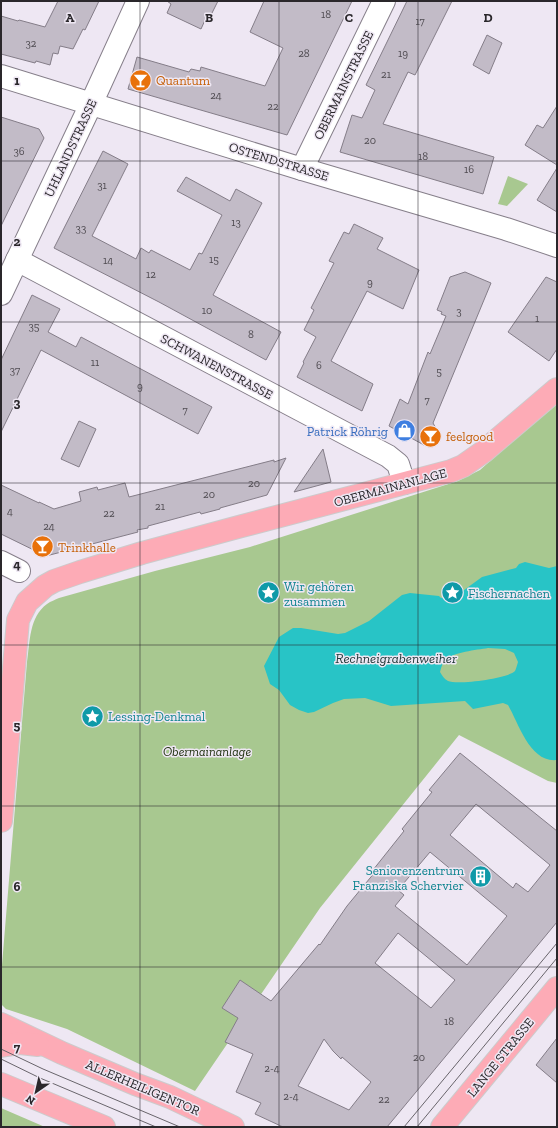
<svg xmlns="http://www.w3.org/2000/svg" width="558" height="1128" viewBox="0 0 558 1128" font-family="'Zilla Slab',serif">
<rect width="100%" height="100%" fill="#eee7f3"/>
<g fill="#a8c890">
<path d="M508,176L528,184L507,206L498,204Z"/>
<path d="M557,402V783L548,781L459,735L320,908L195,1091L67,1029L6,1009L1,1004V977L27,662C30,642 29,617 47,604C51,601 55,600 59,598L155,571L250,547L458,481L480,470Z"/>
<path d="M1,1108L45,1127H1Z"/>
</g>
<path fill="#28c4c6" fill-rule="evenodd" d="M525,562L549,568L557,566V760C530,763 519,724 508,705L503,703L473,709L465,701L391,706L365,698L344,699L333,703L314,712L308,713L299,710L290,705L279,690L270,684L264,666L279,637L293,628H301L338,634L345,633L369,621L402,595L410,593L439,596L441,598L460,593L482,577L516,568L519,564ZM488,648L505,649L514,653L518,662C517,665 516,669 515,671C507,679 457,685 448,681C444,679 442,675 440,672C441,668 442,664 445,660C454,652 476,650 488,648Z"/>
<g fill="#c2bbc7" stroke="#847d88" fill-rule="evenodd">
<path d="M58,1H99L85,30L83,29L73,49L60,46L58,54L53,53L50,65L36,61L35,63L1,54V16L18,21L19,20L45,27Z"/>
<path d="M167,1H218L209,19L206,18L201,29L167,13L171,4Z"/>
<path d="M264,1H352L287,135L128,89L137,57L189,72L191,69L200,71L201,67L265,86L283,48L250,32Z"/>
<path d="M407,1H452L415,75L408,72L383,124L494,157L483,194L340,152L352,115L362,118L375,90L366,85Z"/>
<path d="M487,35L502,43L489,74L473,65Z"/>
<path d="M557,106V165L525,145L537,125L543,128Z"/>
<path d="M1,117L39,129L44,138L1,226Z"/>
<path d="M103,151L128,164L92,236L136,259L141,248L149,253L151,250L190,270L199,253L202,254L222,215L177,191L186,177L230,201L236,189L262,203L213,295L281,332L266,360L159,302L54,248Z"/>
<path d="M557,168V212L537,200Z"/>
<path d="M354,224L383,238L377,249L419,270L403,309L367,291L331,361L373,384L362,411L297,377L304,363L303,362L316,337L304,330L314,310L311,308L334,263L329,261L344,232L349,234Z"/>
<path d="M465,272L491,283L433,423L438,432L434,443L424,445L389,426L400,399L408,404L428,352L430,354L446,316L441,314L442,312L437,310L450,277Z"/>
<path d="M546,277L557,282V349L549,361L508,332Z"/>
<path d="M32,295L60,309L48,332L76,347L81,337L212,407L198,434L41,350L1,432V360Z"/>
<path d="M79,421L96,429L79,467L61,459Z"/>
<path d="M323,449L331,482L294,492Z"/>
<path d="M286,458L267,495L220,508V509L201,514L200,512L148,526V528L137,530L138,532L46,556L1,534V485L39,503V502L54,509L81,501L79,492L97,487L98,490L125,483L129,497L274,460V462Z"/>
<path d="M460,753L557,831V922L387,1127H283L255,1114L261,1103L236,1092L253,1054L225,1042L238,1018L222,1008L240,980L271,1001L319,944L320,945L347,906L375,872L373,870L404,831L402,829L432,792L429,790ZM476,804L550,865L528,892L516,883L513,888L450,835ZM430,852L507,916L467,965L395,906L404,895L398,890ZM398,933L455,980L431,1008L375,963ZM324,1039L333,1051L341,1059L342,1057L371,1082L349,1110L298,1086Z"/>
<path d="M557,1038V1083L536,1065Z"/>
</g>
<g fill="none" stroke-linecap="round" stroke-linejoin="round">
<defs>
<g id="minor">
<path d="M1,76L302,169L506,229L557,246"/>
<path d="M302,169L384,1"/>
<path d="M17,260L388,456L398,464L404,483"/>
<path d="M1,294L91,104L138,1"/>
<path d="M1,562L19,571"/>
</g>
<g id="major">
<path d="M1,821L18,620L27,602L45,586L54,581L80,572L142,553L242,526L451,471L463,466L483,452L557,389"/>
<path d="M1,1024L62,1053L135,1084L170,1097L233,1127"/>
<path d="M1,1046L20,1043L38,1045"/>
<path d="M1,1084L104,1127"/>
<path d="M442,1127L557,988"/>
</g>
</defs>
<use href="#minor" stroke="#867f8a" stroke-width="24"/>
<use href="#major" stroke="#cccbcc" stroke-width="24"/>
<use href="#minor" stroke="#fff" stroke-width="22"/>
<use href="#major" stroke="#fdabb6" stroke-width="22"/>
<g stroke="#68646b" stroke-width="1">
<path d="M1,1049L43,1069L180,1127"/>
<path d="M1,1059L40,1078L156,1127"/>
<path d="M404,1127L557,943"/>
<path d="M417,1127L557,958"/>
</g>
</g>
<path fill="none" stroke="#2a272b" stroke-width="1" stroke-opacity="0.55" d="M140,1V1127M279,1V1127M418,1V1127M1,161H557M1,322H557M1,483H557M1,645H557M1,806H557M1,967H557"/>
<defs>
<symbol id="bar-disc" viewBox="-11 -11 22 22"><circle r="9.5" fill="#e8710a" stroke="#eee7f3"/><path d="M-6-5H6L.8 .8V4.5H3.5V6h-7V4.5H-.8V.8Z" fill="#fff"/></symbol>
<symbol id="shop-disc" viewBox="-11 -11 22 22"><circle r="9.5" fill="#3f7fe0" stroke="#eee7f3"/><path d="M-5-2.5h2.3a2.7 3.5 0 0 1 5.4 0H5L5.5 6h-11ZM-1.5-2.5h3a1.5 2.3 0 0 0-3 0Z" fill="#fff"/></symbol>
<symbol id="sight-disc" viewBox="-11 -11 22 22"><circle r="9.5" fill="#0f9aa8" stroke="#eee7f3"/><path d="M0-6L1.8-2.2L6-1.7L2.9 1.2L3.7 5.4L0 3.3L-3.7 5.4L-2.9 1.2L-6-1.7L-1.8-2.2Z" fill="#fff"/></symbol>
<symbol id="building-disc" viewBox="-11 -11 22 22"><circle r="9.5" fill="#0f9aa8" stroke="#eee7f3"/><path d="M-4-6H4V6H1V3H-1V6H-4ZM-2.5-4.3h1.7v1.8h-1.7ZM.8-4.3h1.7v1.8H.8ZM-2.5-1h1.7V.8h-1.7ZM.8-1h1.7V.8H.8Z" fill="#fff"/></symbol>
</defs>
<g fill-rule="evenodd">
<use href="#bar-disc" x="128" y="68" width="25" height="25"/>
<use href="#shop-disc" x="392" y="418" width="25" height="25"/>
<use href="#bar-disc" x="418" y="424" width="25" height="25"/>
<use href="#bar-disc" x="30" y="534" width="25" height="25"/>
<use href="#sight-disc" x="256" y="580" width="25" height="25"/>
<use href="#sight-disc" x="440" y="580" width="25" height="25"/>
<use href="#sight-disc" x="80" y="704" width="25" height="25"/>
<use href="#building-disc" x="468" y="864" width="25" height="25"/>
</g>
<g text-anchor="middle" stroke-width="3" stroke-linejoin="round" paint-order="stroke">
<g font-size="11" fill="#504c52">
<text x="326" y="18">18</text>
<text x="420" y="25">17</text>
<text x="31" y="47">32</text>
<text x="304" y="57">28</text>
<text x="403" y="57">19</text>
<text x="386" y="78">21</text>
<text x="216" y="99">24</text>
<text x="273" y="110">22</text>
<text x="370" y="144">20</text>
<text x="19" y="155">36</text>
<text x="423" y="160">18</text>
<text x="469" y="173">16</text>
<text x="102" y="189">31</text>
<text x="236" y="226">13</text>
<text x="81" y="232">33</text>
<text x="214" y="263">15</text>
<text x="108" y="264">14</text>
<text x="151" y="278">12</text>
<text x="370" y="286">9</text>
<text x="207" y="314">10</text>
<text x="459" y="315">3</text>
<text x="537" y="322">1</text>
<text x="34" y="330">35</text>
<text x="251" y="338">8</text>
<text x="95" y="366">11</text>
<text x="319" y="369">6</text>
<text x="15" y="374">37</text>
<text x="439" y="375">5</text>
<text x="140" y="390">9</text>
<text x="427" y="404">7</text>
<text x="185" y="414">7</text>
<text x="254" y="487">20</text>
<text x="209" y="498">20</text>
<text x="160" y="510">21</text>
<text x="10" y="515">4</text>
<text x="109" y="517">22</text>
<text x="49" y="530">24</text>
<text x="449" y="1025">18</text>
<text x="419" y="1061">20</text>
<text x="272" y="1072">2-4</text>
<text x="291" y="1100">2-4</text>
<text x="384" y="1103">22</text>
</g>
<g font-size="13" fill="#c56008" stroke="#eee7f3" text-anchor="start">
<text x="156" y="85">Quantum</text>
<text x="446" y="441">feelgood</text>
<text x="58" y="552">Trinkhalle</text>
</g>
<g font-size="13" fill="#2a272b" stroke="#eee7f3">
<text transform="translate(343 85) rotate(-64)" y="5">OBERMAINSTRASSE</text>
<text transform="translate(70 148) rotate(-65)" y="5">UHLANDSTRASSE</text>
<text transform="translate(279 161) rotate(17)" y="5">OSTENDSTRASSE</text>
<text transform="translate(217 366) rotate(28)" y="5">SCHWANENSTRASSE</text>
<text transform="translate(390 487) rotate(-15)" y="5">OBERMAINANLAGE</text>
<text transform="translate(500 1057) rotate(-51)" y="5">LANGE STRASSE</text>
<text transform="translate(143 1087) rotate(23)" y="5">ALLERHEILIGENTOR</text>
</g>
<g font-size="13" fill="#366cbe" stroke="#eee7f3" text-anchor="end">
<text x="388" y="436">Patrick Röhrig</text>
</g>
<g font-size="13" fill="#0d838f" stroke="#eee7f3" text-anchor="start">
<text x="284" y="591">Wir gehören<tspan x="284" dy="15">zusammen</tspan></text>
<text x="468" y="598">Fischernachen</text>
<text x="108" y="721">Lessing-Denkmal</text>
<text x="464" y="875" text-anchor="end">Seniorenzentrum<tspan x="464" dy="15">Franziska Schervier</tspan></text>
</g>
<g font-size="13" font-style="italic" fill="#213210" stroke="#eee7f3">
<text x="207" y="756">Obermainanlage</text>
</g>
<g font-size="14" font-style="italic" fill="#213939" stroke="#eee7f3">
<text x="396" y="663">Rechneigrabenweiher</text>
</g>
</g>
<g font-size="13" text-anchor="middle" font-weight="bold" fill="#2a272b" stroke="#eee7f3" stroke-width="3" stroke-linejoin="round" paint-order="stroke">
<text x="70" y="22">A</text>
<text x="209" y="22">B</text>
<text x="349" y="22">C</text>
<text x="488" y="22">D</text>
<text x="17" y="85">1</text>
<text x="17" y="246">2</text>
<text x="17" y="407">3</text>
<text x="17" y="569">4</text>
<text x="17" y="730">5</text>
<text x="17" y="891">6</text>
<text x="17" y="1052">7</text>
</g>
<rect width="558" height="1128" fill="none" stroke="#2a272b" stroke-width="4"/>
<g transform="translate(36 1092) rotate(214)" stroke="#eee7f3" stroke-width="3" paint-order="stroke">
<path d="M0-3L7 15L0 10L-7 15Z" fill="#2a272b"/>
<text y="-6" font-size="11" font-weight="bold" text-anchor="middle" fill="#2a272b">N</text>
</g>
</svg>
